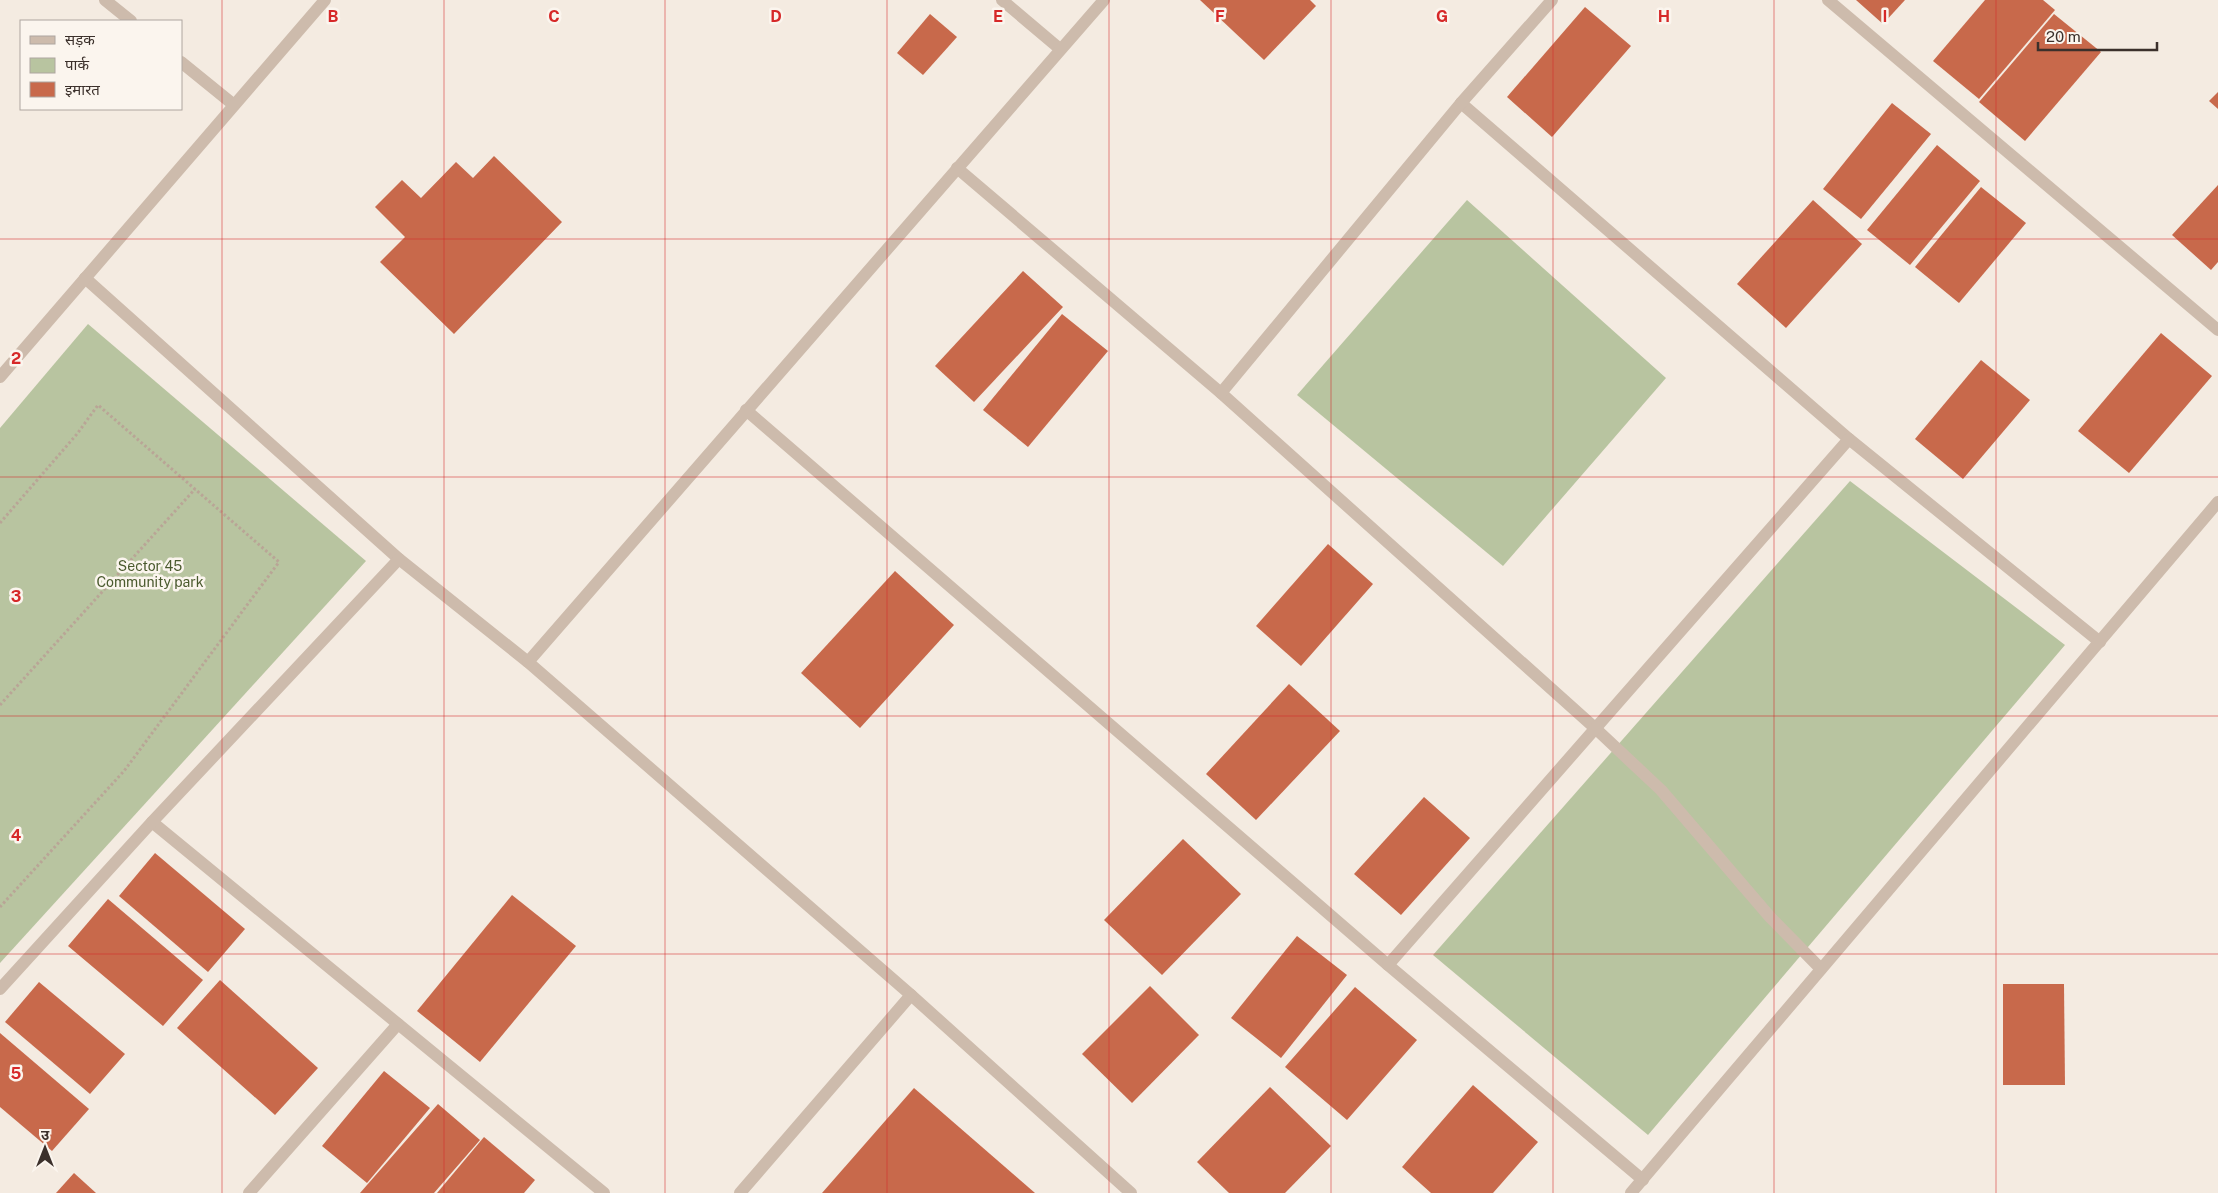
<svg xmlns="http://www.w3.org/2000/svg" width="2218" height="1193" viewBox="0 0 2218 1193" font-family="'Public Sans','Noto Sans Devanagari',sans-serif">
<rect width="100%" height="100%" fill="#f4ebe1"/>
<g fill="#b8c4a0">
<path d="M1467,200L1666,378L1503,566L1297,395Z"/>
<path d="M88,324L366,561L0,963V428Z"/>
<path d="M1850,481L2065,645L1648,1135L1433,955Z"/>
</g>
<g fill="#c8694b">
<path d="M1200,0H1310L1316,6L1264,60Z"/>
<path d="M1856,0H1905L1883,24Z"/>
<path d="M1985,0H2043L2055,10L1979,99L1933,61Z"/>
<path d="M1585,7L1631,46L1552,137L1507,97Z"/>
<path d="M930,14L957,37L923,75L897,53Z"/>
<path d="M2054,14L2101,52L2025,141L1979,102Z"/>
<path d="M2218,92V109L2209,101Z"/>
<path d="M1892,103L1931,134L1861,219L1823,189Z"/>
<path d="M1937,145L1980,181L1910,265L1867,230Z"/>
<path d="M494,156L562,222L454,334L380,262L405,237L375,207L402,180L421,198L456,162L473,178Z"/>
<path d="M2218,185V262L2211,270L2172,235Z"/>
<path d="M1981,187L2026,223L1959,303L1915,267Z"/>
<path d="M1813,200L1862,244L1786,328L1737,284Z"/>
<path d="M1023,271L1063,307L974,402L935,366Z"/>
<path d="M1062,314L1108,351L1028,447L983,410Z"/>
<path d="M2161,333L2212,376L2129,473L2078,431Z"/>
<path d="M1981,360L2030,400L1963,479L1915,439Z"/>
<path d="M1328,544L1373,584L1301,666L1256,626Z"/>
<path d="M895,571L954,625L860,728L801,673Z"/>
<path d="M1289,684L1340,731L1256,820L1206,774Z"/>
<path d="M1424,797L1470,838L1401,915L1354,874Z"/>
<path d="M1183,839L1241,894L1162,975L1104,920Z"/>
<path d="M155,853L245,929L208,972L119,896Z"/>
<path d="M512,895L576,946L480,1062L417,1011Z"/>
<path d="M108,899L203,980L163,1026L68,946Z"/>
<path d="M1297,936L1347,975L1281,1058L1231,1018Z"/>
<path d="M220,980L318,1068L275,1115L177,1028Z"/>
<path d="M39,982L125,1054L90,1094L5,1022Z"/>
<path d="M2003,984H2064L2065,1085H2003Z"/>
<path d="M1150,986L1199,1035L1132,1103L1082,1054Z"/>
<path d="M1355,987L1417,1040L1347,1120L1285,1067Z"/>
<path d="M0,1033L89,1109L52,1151L0,1107Z"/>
<path d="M384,1071L430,1108L367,1183L322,1146Z"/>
<path d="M1473,1085L1538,1142L1493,1193H1431L1402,1167Z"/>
<path d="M1270,1087L1331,1146L1285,1193H1229L1197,1162Z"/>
<path d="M914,1088L1035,1193H822Z"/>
<path d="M438,1104L480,1140L434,1193H360Z"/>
<path d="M484,1137L535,1180L524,1193H437Z"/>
<path d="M74,1173L96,1193H56Z"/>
</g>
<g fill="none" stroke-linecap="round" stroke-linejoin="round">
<g stroke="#b9a596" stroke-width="3" stroke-dasharray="2.5 2.5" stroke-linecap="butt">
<path d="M0,523L77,434L98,405L279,562L124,771L0,907"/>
<path d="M0,705L195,489"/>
</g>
<g stroke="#cdbbac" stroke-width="12">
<path d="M105,0L131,21"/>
<path d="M1002,0L1060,49"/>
<path d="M1828,0L2218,330"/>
<path d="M181,62L234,105"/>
<path d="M1461,103L1849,439L2100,642"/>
<path d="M957,168L1221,393L1595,728L1661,790L1770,917L1821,969"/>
<path d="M85,278L399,559L528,662L911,995L1131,1193"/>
<path d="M0,377L325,0"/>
<path d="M1221,393L1461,103L1552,0"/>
<path d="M746,410L1388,965L1643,1180"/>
<path d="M528,662L1104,0"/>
<path d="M152,822L604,1193"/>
<path d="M1388,965L1849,439"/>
<path d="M0,989L152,822L399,559"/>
<path d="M249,1193L398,1024"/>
<path d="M740,1193L911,995"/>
<path d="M1631,1193L2218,502"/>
</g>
</g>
<path fill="none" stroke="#d62828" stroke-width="1" stroke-opacity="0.55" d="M222,0V1193M444,0V1193M665,0V1193M887,0V1193M1109,0V1193M1331,0V1193M1553,0V1193M1774,0V1193M1996,0V1193M0,239H2218M0,477H2218M0,716H2218M0,954H2218"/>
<g text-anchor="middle" stroke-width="5" stroke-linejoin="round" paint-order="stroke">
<g font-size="14" fill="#4a5a2e" stroke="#fbf5ee">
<text x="150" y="571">Sector 45<tspan x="150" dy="16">Community park</tspan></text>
</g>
</g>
<g font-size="16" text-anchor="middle" font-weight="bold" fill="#d62828" stroke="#fbf5ee" stroke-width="5" stroke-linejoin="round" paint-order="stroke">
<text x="333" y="22">B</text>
<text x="554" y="22">C</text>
<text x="776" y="22">D</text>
<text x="998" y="22">E</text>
<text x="1220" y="22">F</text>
<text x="1442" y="22">G</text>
<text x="1664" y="22">H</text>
<text x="1885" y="22">I</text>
<text x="16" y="364">2</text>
<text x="16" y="602">3</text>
<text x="16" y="841">4</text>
<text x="16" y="1079">5</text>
</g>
<rect x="20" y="20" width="162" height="90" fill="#fbf5ee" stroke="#aea6a0"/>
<rect x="30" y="36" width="25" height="8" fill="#cdbbac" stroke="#aea6a0"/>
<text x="65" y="45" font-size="15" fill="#3b302b">सड़क</text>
<rect x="30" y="58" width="25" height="15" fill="#b8c4a0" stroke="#aea6a0"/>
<text x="65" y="70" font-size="15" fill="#3b302b">पार्क</text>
<rect x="30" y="82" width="25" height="15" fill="#c8694b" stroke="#aea6a0"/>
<text x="65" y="95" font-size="15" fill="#3b302b">इमारत</text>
<g transform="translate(45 1148)" stroke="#fbf5ee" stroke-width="4" paint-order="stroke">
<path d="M0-4L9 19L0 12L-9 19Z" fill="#3b302b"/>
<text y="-8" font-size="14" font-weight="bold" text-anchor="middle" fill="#3b302b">उ</text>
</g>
<path d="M2038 42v8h119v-8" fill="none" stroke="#3b302b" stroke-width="2.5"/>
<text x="2046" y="42" font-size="15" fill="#3b302b" stroke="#fbf5ee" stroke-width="4" paint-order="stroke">20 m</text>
</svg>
